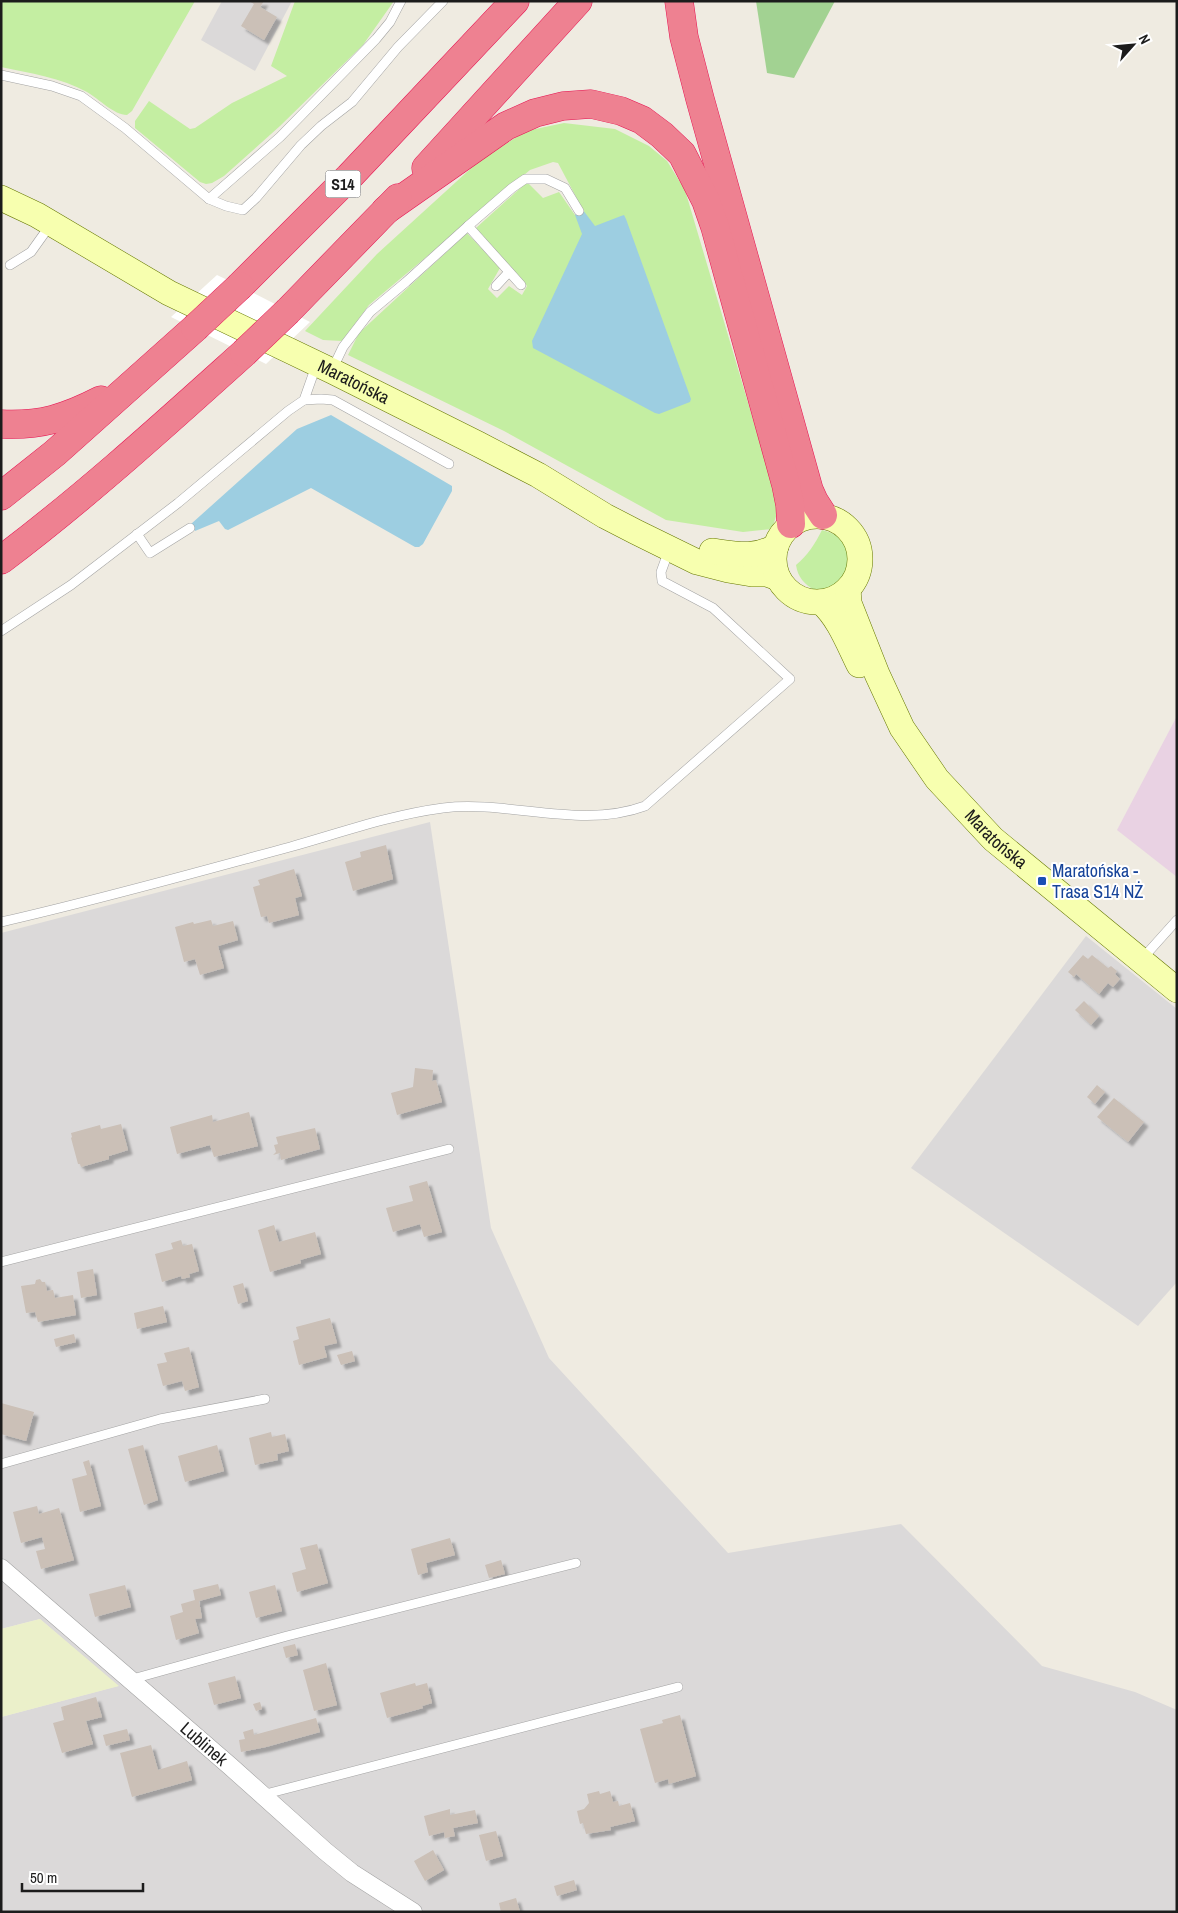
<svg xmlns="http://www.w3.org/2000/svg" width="1178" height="1913" viewBox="0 0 1178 1913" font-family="'Archivo Narrow',sans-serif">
<defs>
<filter id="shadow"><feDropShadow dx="4.5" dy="4.5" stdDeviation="1" flood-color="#0004"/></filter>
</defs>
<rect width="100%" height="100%" fill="#efebe1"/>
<g fill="#dbd9d9">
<path d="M222,1H292L255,71L201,40Z"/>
<path d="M430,822L491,1228L549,1358L728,1553L901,1524L1042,1666L1135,1692L1177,1710V1912H1V1717L118,1686L40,1619L1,1629V933Z"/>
<path d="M1086,936L1177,1009V1282L1138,1326L911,1168Z"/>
</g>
<path fill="#e9d2e3" d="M1177,716V877L1117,830Z"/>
<path fill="#ebf0ca" d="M40,1619L119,1686L1,1717V1629Z"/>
<g fill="#c4eea2">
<path d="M1,1H195L132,111L127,115C114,115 99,99 87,92C62,78 29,73 1,67Z"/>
<path d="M295,1H394L363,45L280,126L224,176L212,183L206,184L200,182L135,128V121L149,101L190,129L195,128L232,103L287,76L271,66Z"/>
<path d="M564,123L615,129L649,146L667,161L685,190L779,507L772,529L743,532L666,520L504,431L348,355L359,333L467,233L500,268L488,289L497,298L509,286L522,295L527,286L476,228L527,182L543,198L559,192L575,215L583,210L558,163L553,162L530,170L369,305L342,341L323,340L305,331L377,254L479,161L526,131Z"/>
<path d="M822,530C828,532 838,534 843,541C851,553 852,570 841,581C835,587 823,589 815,591C804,583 798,578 796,565C808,555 815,544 822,530Z"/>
</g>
<path fill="#a2d292" d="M756,1H835L794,78L767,73Z"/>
<g fill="#9dcee1">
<path d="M583,210L595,226L621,216L624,215L626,219L691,399L690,402L659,414L655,413L533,348L532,341L582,234L575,215Z"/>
<path d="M331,415L452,486V491L423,544L419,547H415L311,488L228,530L225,529L219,521L195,531L191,524L297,429Z"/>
</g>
<path fill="#fff" d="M217,275L240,286L310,322L266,364L171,317Z"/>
<g fill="#cbc0b7" filter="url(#shadow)">
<path d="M249,1H264L260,7L277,17L264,40L241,26L254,4Z"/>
<path d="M386,845L393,879L353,891L345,862L361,857L360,852Z"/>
<path d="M294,869L302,896L295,898L299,915L269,923L267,916L261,917L253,887L260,885L258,880Z"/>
<path d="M211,920L213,926L233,921L238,940L218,946L224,968L200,975L195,959L184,962L175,927L193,922L194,924Z"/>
<path d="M1083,955L1088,959L1092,955L1108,968L1111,966L1117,971L1115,974L1120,979L1113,987L1108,983L1099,994L1076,974L1074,977L1068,972Z"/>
<path d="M1084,1001L1099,1016L1091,1025L1075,1010Z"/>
<path d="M415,1068L433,1070L432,1081L436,1080L442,1102L397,1115L391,1093L413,1087Z"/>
<path d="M1097,1085L1105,1092L1095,1104L1087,1097Z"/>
<path d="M1114,1098L1144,1122L1128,1142L1097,1117Z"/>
<path d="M249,1112L258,1146L214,1157L210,1145L177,1154L170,1127L212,1115L213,1122Z"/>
<path d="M121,1124L128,1150L109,1156V1159L81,1167L80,1164H78L71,1138L72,1137L71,1133L100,1125L101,1129Z"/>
<path d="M315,1128L320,1149L281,1160L280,1153L273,1155L276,1152L274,1145L278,1144L276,1137Z"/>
<path d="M427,1181L442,1232L424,1237L420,1224L393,1232L386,1208L413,1201L409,1186Z"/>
<path d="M274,1225L279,1242L315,1232L321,1254L300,1260L301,1263L270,1272L258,1230Z"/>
<path d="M181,1240L183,1246L192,1244L199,1271L189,1274L190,1277L182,1279L181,1276L162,1282L155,1254L173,1249L171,1243Z"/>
<path d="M93,1269L97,1295L81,1298L77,1272Z"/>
<path d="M40,1279L42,1282H45L47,1291L53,1290L55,1298L73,1295L76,1315L38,1322L35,1312L26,1313L21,1286L35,1284L36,1280Z"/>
<path d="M243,1283L248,1301L238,1304L233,1286Z"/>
<path d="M163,1306L167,1322L137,1329L134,1313Z"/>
<path d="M330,1318L337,1343L324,1346L327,1357L299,1365L293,1341L299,1339L296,1327Z"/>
<path d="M74,1334L76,1342L56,1347L54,1339Z"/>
<path d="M189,1347L199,1387L185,1391L182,1381L163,1386L157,1364L167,1362L164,1353Z"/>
<path d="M352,1351L355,1361L341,1365L337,1355Z"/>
<path d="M1,1403L34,1412L26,1441L1,1434Z"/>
<path d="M271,1432L272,1437L285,1434L289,1451L277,1454L278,1460L255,1465L249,1438Z"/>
<path d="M143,1445L158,1500L144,1505L128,1449Z"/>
<path d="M217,1445L224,1471L185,1482L178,1456Z"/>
<path d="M89,1460L101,1506L80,1512L72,1479L87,1475L83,1462Z"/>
<path d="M37,1506L39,1514L59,1508L74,1560L41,1569L36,1551L45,1549L42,1537L21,1543L13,1512Z"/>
<path d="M450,1538L455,1555L426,1563L428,1572L418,1575L411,1549Z"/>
<path d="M317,1544L328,1583L297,1592L292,1573L306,1569L300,1548Z"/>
<path d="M501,1560L505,1574L489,1578L485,1565Z"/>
<path d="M218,1584L221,1595L199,1601L202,1618L195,1619L199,1633L176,1640L170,1616L183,1612L181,1604L195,1600L193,1590Z"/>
<path d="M125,1585L131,1607L95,1617L89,1594Z"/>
<path d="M275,1585L282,1611L256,1618L249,1592Z"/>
<path d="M295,1644L298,1655L286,1658L283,1647Z"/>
<path d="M326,1663L337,1705L314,1711L303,1670Z"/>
<path d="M235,1676L241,1698L214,1705L208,1683Z"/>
<path d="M415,1683L416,1686L427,1683L432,1703L422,1706L423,1708L387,1718L380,1693Z"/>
<path d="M96,1697L102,1717L86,1721L93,1744L62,1753L53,1723L64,1720L61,1707Z"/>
<path d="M260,1702L262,1709L256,1711L253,1704Z"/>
<path d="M680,1715L696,1776L669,1784L668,1779L655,1783L640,1729L663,1723L662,1720Z"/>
<path d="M316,1718L320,1732L266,1747L241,1752L239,1740L245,1739L243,1732L253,1729L254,1735Z"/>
<path d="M127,1729L130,1740L106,1746L103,1735Z"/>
<path d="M151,1745L158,1770L187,1761L192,1780L132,1797L120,1753Z"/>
<path d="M599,1791L600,1794L610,1791L613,1802L618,1801L619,1806L630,1803L635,1821L610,1827L611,1830L586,1834L583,1823L580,1824L577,1811L584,1809L589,1803L587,1794Z"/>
<path d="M450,1809V1815L475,1810L478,1823L453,1828L455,1836L445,1838L444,1832L429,1836L424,1816Z"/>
<path d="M496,1831L503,1856L486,1861L479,1835Z"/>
<path d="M433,1850L444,1870L425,1881L414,1861Z"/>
<path d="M574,1880L577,1890L557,1896L554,1886Z"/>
<path d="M516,1898L520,1912H501L499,1903Z"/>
</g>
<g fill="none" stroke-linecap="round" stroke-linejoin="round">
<defs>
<g id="service">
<path d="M1,75L52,86L81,96L125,128L209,199L226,206L243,210L256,198L301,145L321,126L352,102L398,47L443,1"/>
<path d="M209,199L280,137L376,39L390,22L401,1"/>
<path d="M10,265L31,252L51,224"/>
<path d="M521,285L468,226L512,188L525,179H546L565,188L579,211"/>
<path d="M496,286L509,272"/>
<path d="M332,370L343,347L370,312L406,282L468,226"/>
<path d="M304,400L321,399L333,400L449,464"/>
<path d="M137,534L150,553L190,528"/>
<path d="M1,631L71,585L178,503L288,411L304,400L316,366"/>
<path d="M1,922C98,900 194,873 290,847C340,833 390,815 443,808C510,800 580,830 645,806L790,679L713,608L662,581L661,572L669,550"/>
<path d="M1142,959L1177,920"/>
<path d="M1,1262L449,1149"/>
<path d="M1,1464L160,1419L265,1399"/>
<path d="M129,1680L287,1636L576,1563"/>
<path d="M262,1795L678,1687"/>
</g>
<path id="minor" d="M1,1568L230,1766L325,1851L352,1873L413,1912"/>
<g id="secondary">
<path id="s1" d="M1,198L37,215L169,293L332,371L478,444L538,475L605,516L636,532L697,562L728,570L752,574H767L778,578"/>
<circle cx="817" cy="559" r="43"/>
<path d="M712,551C735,554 756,559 776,546"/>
<path id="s2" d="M848,589L849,603L877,674L902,728L937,779L993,839L1177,990"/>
<path d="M821,602C839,618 848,643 859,665"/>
</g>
<g id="motorway">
<path d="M679,1L684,37L700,99L809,490L814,501L823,515"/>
<path d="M426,168L578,1"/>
<path d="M386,210L506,126L535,113L563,106L591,104L621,111L642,120L662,135L682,154L706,201L715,227L786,485L790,505L791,524"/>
<path d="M240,286L349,177L515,1"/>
<path d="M288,311L398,198"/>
<path d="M1,424C41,426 66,418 101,400"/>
<path d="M1,496L55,453L195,328"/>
<path d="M1,560C86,496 165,424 244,353"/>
</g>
</defs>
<use href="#service" stroke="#a3a3a3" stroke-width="10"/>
<use href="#minor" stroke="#a3a3a3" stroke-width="19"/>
<use href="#secondary" stroke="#657700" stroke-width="26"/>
<use href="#motorway" stroke="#e61553" stroke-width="29"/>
<use href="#service" stroke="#fff" stroke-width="9"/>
<use href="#minor" stroke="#fff" stroke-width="18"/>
<use href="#secondary" stroke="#f7ffaf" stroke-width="25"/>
<use href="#motorway" stroke="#ee8191" stroke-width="28"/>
<defs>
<g id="motorway-bridge">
<path d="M195,328L240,286"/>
<path d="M244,353L288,311"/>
</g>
</defs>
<use href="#motorway-bridge" stroke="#e61553" stroke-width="29" stroke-linecap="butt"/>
<use href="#motorway-bridge" stroke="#ee8191" stroke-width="28"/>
</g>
<rect fill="#1a4fb4" stroke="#fff" stroke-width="2" x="1037" y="876" width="10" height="10" rx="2.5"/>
<g text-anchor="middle" stroke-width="4" stroke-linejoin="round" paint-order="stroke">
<rect fill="#fff" stroke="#606060" stroke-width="1" x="325.5" y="170.5" width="35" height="27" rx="4"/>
<g font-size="16" font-weight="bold" fill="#1c1c1c">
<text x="343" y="190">S14</text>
</g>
<g font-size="18" fill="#1c1c1c" stroke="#fff">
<text dy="6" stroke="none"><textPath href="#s1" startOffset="398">Maratońska</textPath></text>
<text dy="6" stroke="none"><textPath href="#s2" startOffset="296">Maratońska</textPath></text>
<text transform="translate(204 1744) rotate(41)" y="6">Lublinek</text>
</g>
<g font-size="18" fill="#164399" stroke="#fff" text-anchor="start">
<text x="1052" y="877">Maratońska -<tspan x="1052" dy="21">Trasa S14 NŻ</tspan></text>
</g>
</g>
<rect width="1178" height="1913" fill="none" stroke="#1c1c1c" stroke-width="5"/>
<g transform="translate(1133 45) rotate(63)" stroke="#ffffff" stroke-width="4" paint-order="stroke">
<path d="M0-4L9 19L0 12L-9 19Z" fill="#1c1c1c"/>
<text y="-8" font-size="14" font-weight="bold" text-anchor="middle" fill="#1c1c1c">N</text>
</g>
<path d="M22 1883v8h121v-8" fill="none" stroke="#1c1c1c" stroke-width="2.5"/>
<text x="30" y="1883" font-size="15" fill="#1c1c1c" stroke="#ffffff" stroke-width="4" paint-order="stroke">50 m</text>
</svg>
